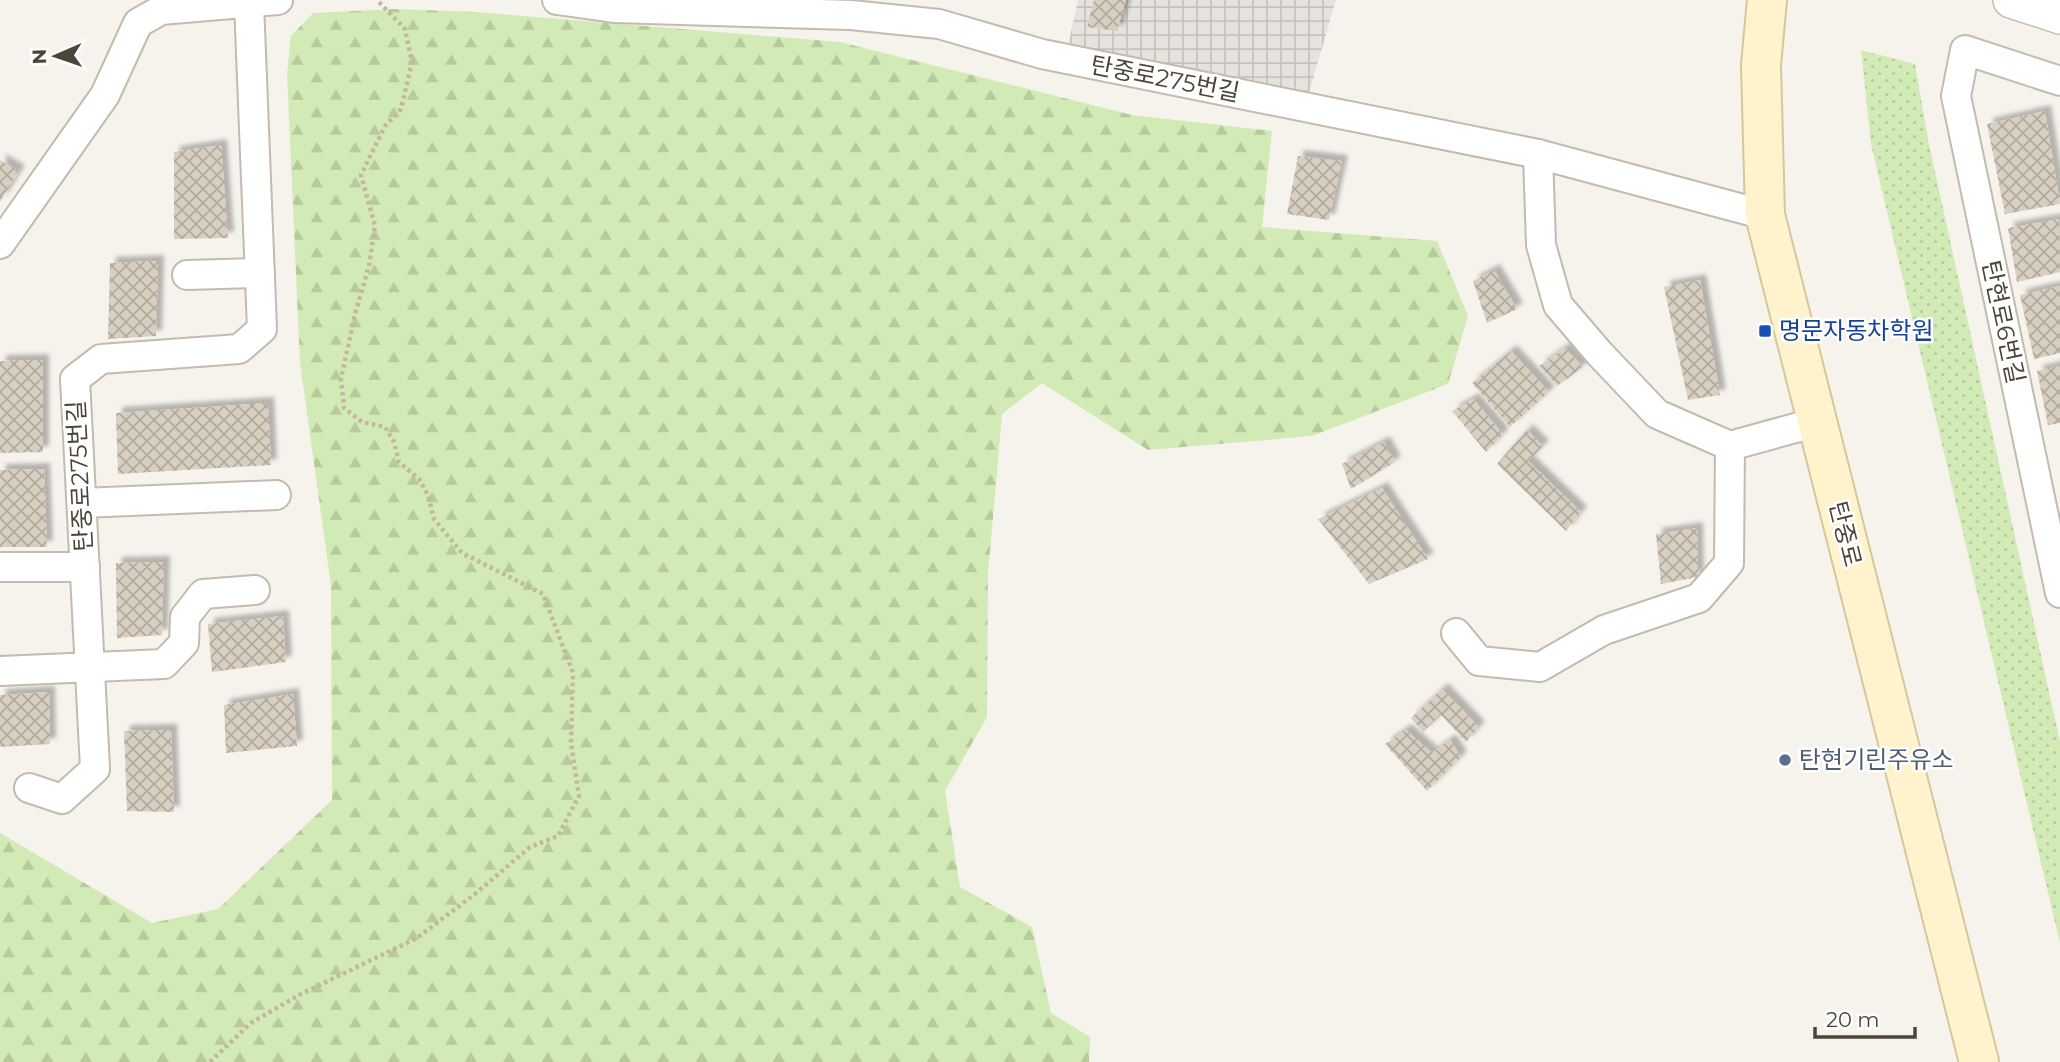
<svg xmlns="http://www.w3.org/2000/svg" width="2060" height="1062" viewBox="0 0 2060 1062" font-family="Montserrat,'Noto Sans KR',sans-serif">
<defs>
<pattern id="industrial-grid" width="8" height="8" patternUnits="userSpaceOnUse" patternTransform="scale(1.75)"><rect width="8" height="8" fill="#e6e2dd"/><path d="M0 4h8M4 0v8" fill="none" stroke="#c7c3be"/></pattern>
<pattern id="grass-dots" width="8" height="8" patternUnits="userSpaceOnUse" patternTransform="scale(1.75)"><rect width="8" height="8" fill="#d2eab5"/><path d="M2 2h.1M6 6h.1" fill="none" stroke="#b6ca9c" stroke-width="1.8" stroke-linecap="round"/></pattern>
<pattern id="forest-firs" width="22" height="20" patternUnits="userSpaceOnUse" patternTransform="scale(1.75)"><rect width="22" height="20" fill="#d2eab5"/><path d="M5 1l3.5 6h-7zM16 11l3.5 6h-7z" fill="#b6ca9c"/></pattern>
<pattern id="building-cross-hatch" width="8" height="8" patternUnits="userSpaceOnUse" patternTransform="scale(1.75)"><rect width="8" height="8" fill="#d8cfc1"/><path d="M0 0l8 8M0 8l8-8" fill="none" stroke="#b1aa9e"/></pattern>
<filter id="shadow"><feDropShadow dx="6" dy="-6" stdDeviation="2" flood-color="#0004"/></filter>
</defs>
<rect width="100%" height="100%" fill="#f6f3ec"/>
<path fill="url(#industrial-grid)" d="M1078,0H1336L1309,93L1068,46Z"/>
<path fill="url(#grass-dots)" d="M1861,50L1915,64L1928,140L2060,742V943L1871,144Z"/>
<path fill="url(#forest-firs)" d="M394,9L476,12L840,42L1132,115L1272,131L1262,227L1437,241L1468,316L1448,384L1312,436L1148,450L1042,383L1002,414L988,574L987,717L945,791L960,887L1032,927L1051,1013L1090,1037L1089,1062H0V833L152,923L218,909L332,800L331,586L300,362L287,74L291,36L313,13Z"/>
<g fill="url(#building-cross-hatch)" filter="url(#shadow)">
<path d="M1094,0H1126L1117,31L1087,27Z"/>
<path d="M2045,111L2060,204L2005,214L1987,124Z"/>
<path d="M221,145L228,238L174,239V152Z"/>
<path d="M1298,156L1342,161L1329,220L1287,214Z"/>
<path d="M0,160L19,171L0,202Z"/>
<path d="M2059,219L2060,272L2017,282L2008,228Z"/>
<path d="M158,261L156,336L108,339L110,263Z"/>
<path d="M1494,270L1517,309L1487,323L1473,281Z"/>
<path d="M1700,280L1720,395L1688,400L1664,287Z"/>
<path d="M2060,286V353L2034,359L2020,295Z"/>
<path d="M1565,348L1583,367L1557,386L1539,366Z"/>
<path d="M1511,351L1549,392L1510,427L1472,383Z"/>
<path d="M43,360V452L0,453V361Z"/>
<path d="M2060,366V423L2048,425L2037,371Z"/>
<path d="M1473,399L1503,434L1486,452L1452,411Z"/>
<path d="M268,403L271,465L118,474L116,413Z"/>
<path d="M1527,430L1543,446L1528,461L1581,512L1566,531L1497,464Z"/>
<path d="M1384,442L1395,462L1351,489L1342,464Z"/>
<path d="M44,469L47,547H0V470Z"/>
<path d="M1382,488L1428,559L1369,584L1318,519Z"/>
<path d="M1697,528L1698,577L1661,584L1656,534Z"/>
<path d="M164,562L162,635L117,638L116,563Z"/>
<path d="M283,616L286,662L212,672L208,624Z"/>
<path d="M1442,689L1479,727L1466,742L1441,715L1423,732L1411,718Z"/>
<path d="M49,692L50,744L0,747V695Z"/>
<path d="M293,694L297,746L226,753L224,705Z"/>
<path d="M171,730L174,812L127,811L124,731Z"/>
<path d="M1406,730L1432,753L1450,740L1461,757L1427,791L1385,744Z"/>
</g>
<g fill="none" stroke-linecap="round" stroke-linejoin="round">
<defs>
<g id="minor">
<path d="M557,0L614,8L851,15L939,24L1042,54L1538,154L1765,215"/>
<path d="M2060,81L1965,50L1956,96L2060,593"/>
<path d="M1538,154L1541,245L1558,305L1599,353L1657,414L1730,446L1817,422"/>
<path d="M0,244L105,95L138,23L161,10L278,0"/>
<path d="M187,275L260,273"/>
<path d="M82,503L276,495"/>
<path d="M0,567H85"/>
<path d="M1456,633L1479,661L1540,667L1604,630L1699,598L1729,563L1730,446"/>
<path d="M0,671L164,664L184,643L185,617L203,594L255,590"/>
<path d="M29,788L62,799L95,769L75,379L101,359L239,349L262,329L249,3"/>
</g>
<path id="tertiary" d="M2011,0L2060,16"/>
<path id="secondary" d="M1767,0L1761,65L1765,215L1979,1062"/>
</defs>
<use href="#minor" stroke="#c2bbae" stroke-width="32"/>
<use href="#tertiary" stroke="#c2bbae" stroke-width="38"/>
<use href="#secondary" stroke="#d6c79b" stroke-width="42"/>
<path stroke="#c4b79f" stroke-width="4.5" stroke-dasharray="3.5 3.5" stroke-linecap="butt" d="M210,1062L251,1023L299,995L417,938L475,894L530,847L558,836L579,796L571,744L573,673L543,594L462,553L434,519L428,495L419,479L399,462L394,442L385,427L362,422L344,408L341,379L355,314L369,266L375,226L361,175L385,126L401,109L412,62L405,29L377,0"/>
<use href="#minor" stroke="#fff" stroke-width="28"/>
<use href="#tertiary" stroke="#fff" stroke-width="35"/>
<use href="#secondary" stroke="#fff3cd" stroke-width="38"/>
</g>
<rect fill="#1a4fb4" stroke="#fff" stroke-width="2.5" x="1758" y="324" width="14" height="14" rx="3.5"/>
<circle fill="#5c6f8a" stroke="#fff" stroke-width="2.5" cx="1785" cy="760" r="7"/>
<g text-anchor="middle" stroke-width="5" stroke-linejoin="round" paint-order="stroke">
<g font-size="24" fill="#4b4439" stroke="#fff">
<text transform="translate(1165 79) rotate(11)" y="8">탄중로275번길</text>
<text transform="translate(2003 322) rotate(78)" y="8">탄현로6번길</text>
<text transform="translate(80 476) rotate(-93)" y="8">탄중로275번길</text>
<text transform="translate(1845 534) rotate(76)" y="8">탄중로</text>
</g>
<g font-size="24" fill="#164399" stroke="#fff" text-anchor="start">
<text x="1779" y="339">명문자동차학원</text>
</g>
<g font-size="24" fill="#4e5e75" stroke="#fff" text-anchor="start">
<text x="1799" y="768">탄현기린주유소</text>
</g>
</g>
<g transform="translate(56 56) rotate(268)" stroke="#ffffff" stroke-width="5" paint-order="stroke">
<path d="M0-5L12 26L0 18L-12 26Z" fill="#4b4439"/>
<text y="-10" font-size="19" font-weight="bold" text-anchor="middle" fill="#4b4439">N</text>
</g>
<path d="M1815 1027v10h100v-10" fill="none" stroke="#4b4439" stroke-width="3.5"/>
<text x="1826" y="1027" font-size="21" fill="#4b4439" stroke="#ffffff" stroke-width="5" paint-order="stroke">20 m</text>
</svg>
